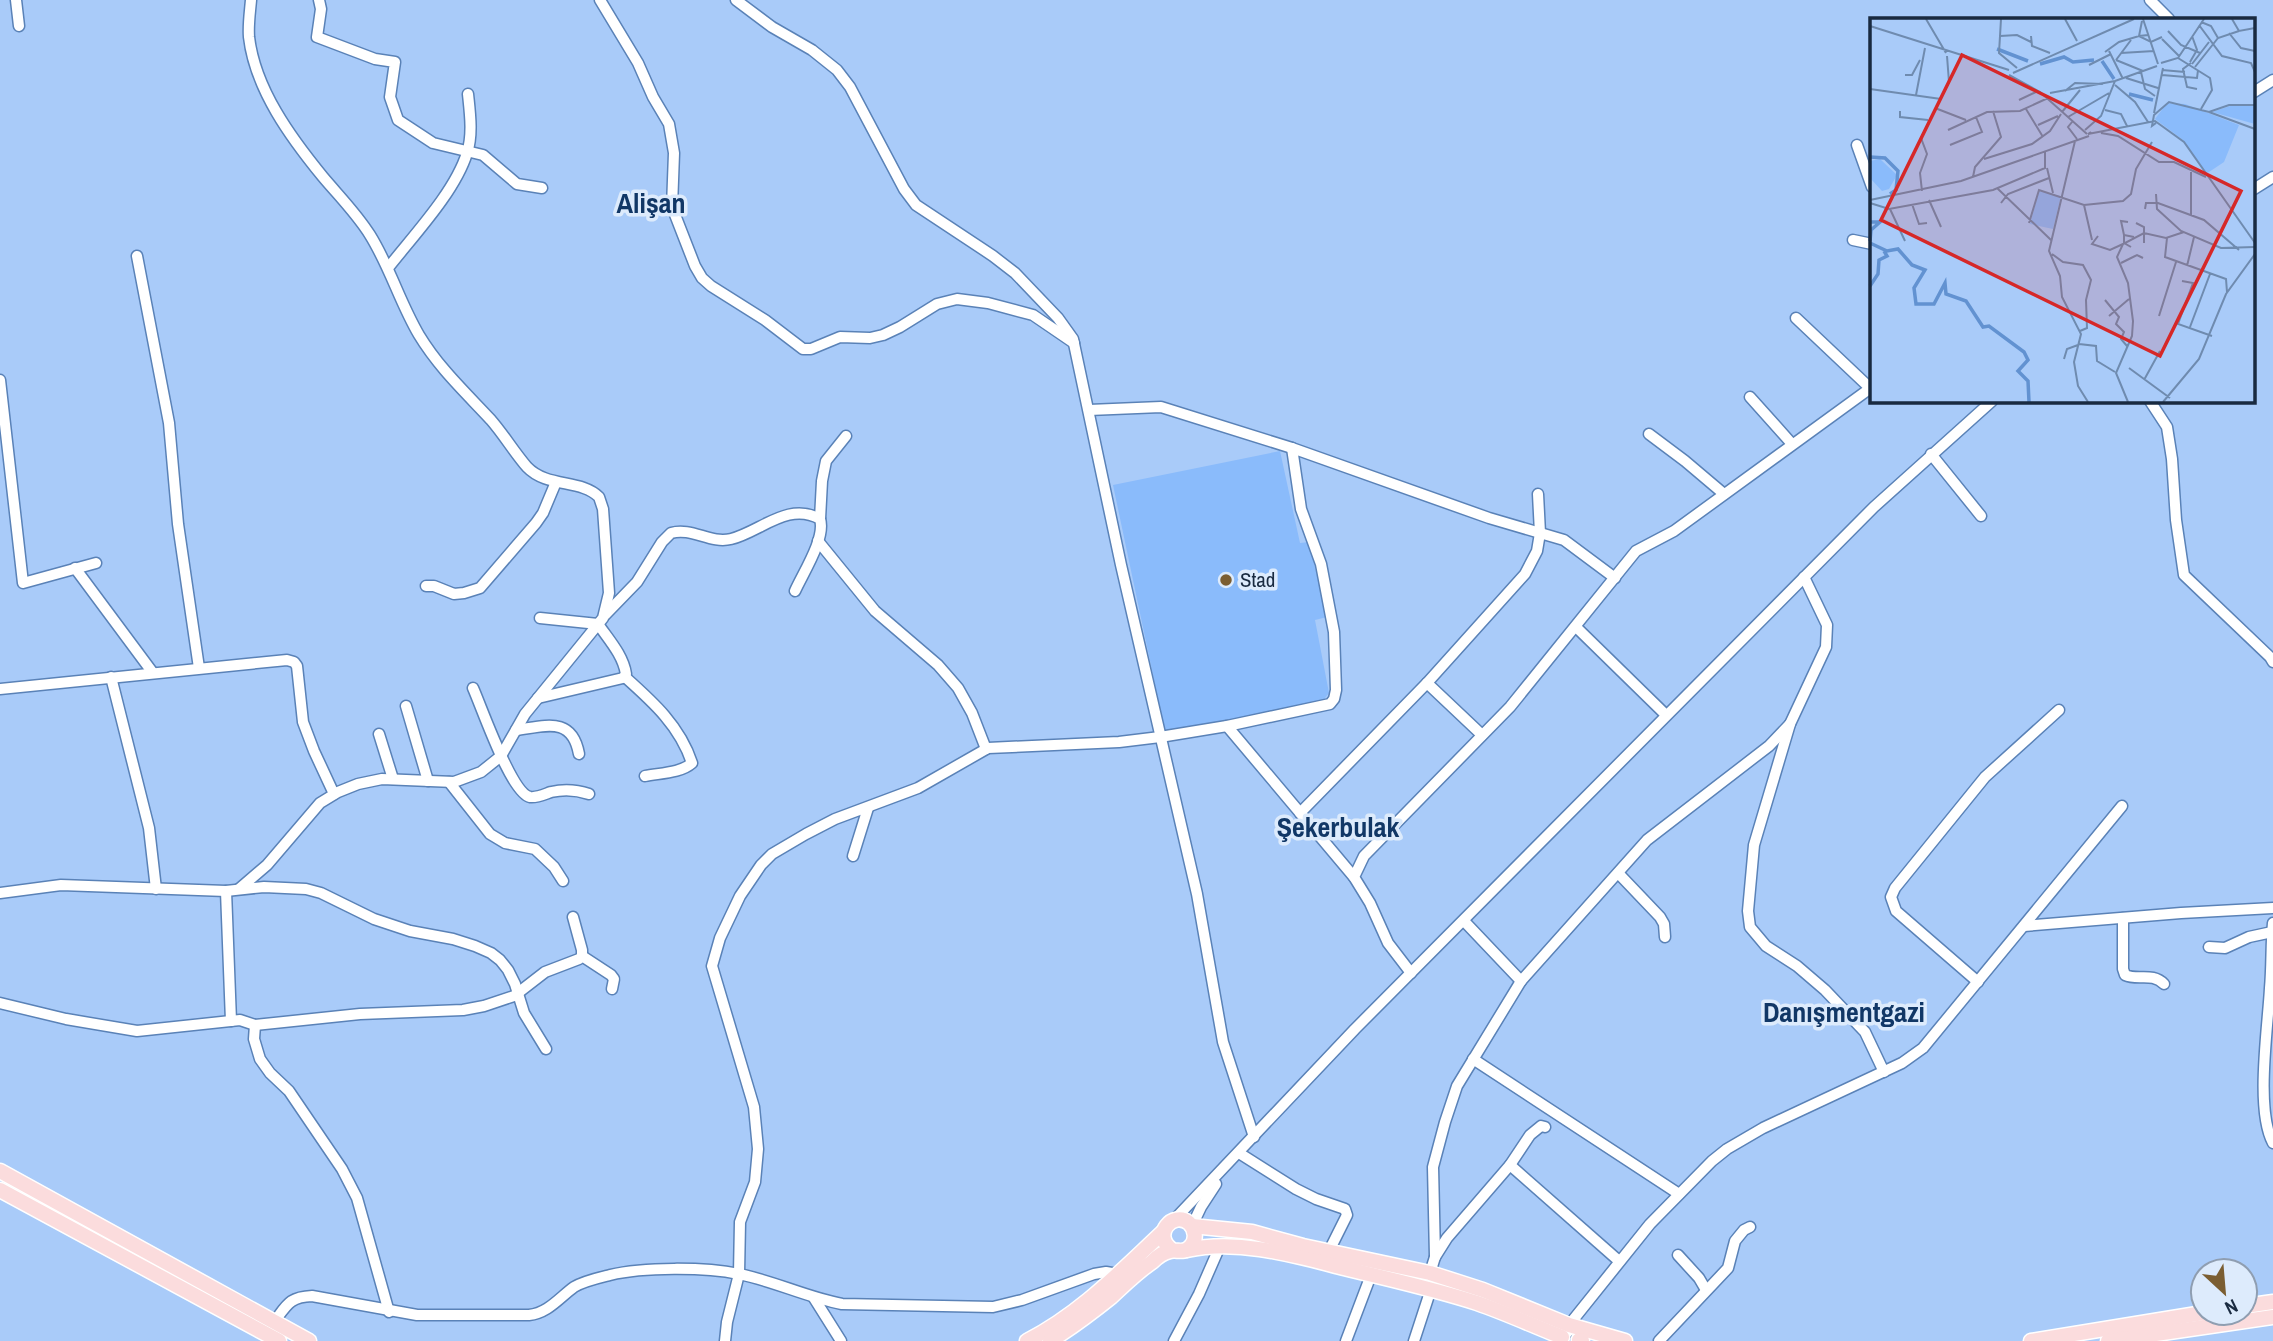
<svg xmlns="http://www.w3.org/2000/svg" width="2273" height="1341" viewBox="0 0 2273 1341" font-family="'Archivo Narrow',sans-serif">
<rect width="100%" height="100%" fill="#a9cbf9"/>
<path fill="#8abbfb" d="M1280,451L1300,543L1309,542L1327,617L1315,620L1329,693L1322,702L1165,732L1113,485Z"/>
<g fill="none" stroke-linecap="round" stroke-linejoin="round">
<defs>
<g id="minor">
<path d="M16,0L19,26"/>
<path d="M319,0L321,9L317,37L375,59L395,62L390,97L398,120L433,143L483,155L517,184L542,188"/>
<path d="M600,0L638,63L653,97L669,124L674,153L672,207L695,266L702,278L711,286L765,320L803,349H811L840,337L870,338L883,335L900,327L937,304L957,299L988,303L1033,315L1074,343"/>
<path d="M736,0L772,27L812,50L837,70L850,87L904,189L916,205L993,256L1015,273L1058,318L1073,339L1121,565L1197,894L1223,1042L1254,1137"/>
<path d="M2150,0L2169,19"/>
<path d="M2254,92L2273,80"/>
<path d="M1857,145L1872,187"/>
<path d="M2254,189L2273,177"/>
<path d="M1853,240L1872,244"/>
<path d="M137,256L169,423L178,524L199,668"/>
<path d="M388,268C413,236 455,192 467,153C473,135 470,113 468,94"/>
<path d="M1796,318L1870,388"/>
<path d="M0,380L23,583L96,563"/>
<path d="M1750,397L1792,444"/>
<path d="M2150,401L2167,427L2172,459L2176,520L2184,575L2270,657L2273,662"/>
<path d="M1089,410L1161,407L1292,448L1489,518L1564,540L1615,578"/>
<path d="M1649,434L1685,461L1724,494"/>
<path d="M1931,454L1981,516"/>
<path d="M820,519L822,481L826,461L846,436"/>
<path d="M818,541L875,611L938,665L958,688L972,713L986,749"/>
<path d="M75,568L153,673"/>
<path d="M1804,577L1827,625L1826,647L1790,724L1754,845L1748,911L1750,927L1766,946L1797,966L1825,990L1865,1032L1884,1072"/>
<path d="M426,586H434L454,594L464,593L480,588L536,523L543,513L556,482"/>
<path d="M605,615L637,582L662,542L671,533C692,527 710,544 731,539C760,532 788,501 820,519C826,538 803,573 795,591"/>
<path d="M1576,627L1666,715"/>
<path d="M111,677L149,828L156,889"/>
<path d="M625,677C653,702 680,726 692,763C681,773 660,773 645,776"/>
<path d="M1427,683L1482,735"/>
<path d="M473,688C482,708 511,793 530,797C537,798 545,794 551,792C564,789 577,790 589,794"/>
<path d="M0,689L287,660L294,662L297,666L303,722L314,751L334,794"/>
<path d="M538,698L623,678L626,674C623,655 609,640 598,624L540,618"/>
<path d="M406,706L428,781"/>
<path d="M1227,726L1354,877"/>
<path d="M516,730C546,726 572,716 579,754"/>
<path d="M379,734L393,779"/>
<path d="M449,782L490,834L505,843L535,849L554,867L563,881"/>
<path d="M1300,813L1427,683L1525,574L1537,551L1540,533L1538,494"/>
<path d="M853,856L868,808"/>
<path d="M1619,874L1660,917L1664,924L1665,937"/>
<path d="M239,889L267,865L320,803L338,792L358,784L382,779L454,782L481,772L501,756L525,714L603,618L609,593L603,509L599,497C581,479 547,488 527,467C514,452 504,435 491,420C465,392 439,368 419,335C400,303 390,267 370,235C357,214 339,196 323,177C291,138 255,89 249,37C248,25 250,12 251,0"/>
<path d="M226,891L231,1021"/>
<path d="M0,893L61,885L226,891L264,887L306,889L321,893L374,919L410,931L453,939L475,946L491,953L500,960L508,970L515,984L524,1013L546,1049"/>
<path d="M2123,918V969L2125,975C2138,981 2152,972 2164,984"/>
<path d="M1464,921L1521,981"/>
<path d="M2273,923C2271,944 2272,966 2270,988C2268,1027 2255,1110 2273,1143"/>
<path d="M2024,926L2181,913L2273,908"/>
<path d="M2209,947L2225,948L2249,937L2272,932"/>
<path d="M582,956L611,975L614,979L612,989"/>
<path d="M1411,973L1388,943L1370,903L1354,877L1364,856L1510,707L1636,551L1674,531L1872,387"/>
<path d="M1978,982L1896,911L1891,897L1895,888L1985,777L2059,710"/>
<path d="M0,1003L66,1019L137,1031L240,1020L255,1025L360,1014L463,1010L484,1006L514,996L545,972L579,959L582,956V950L573,917"/>
<path d="M255,1025L254,1039L260,1059L270,1073L289,1091L342,1169L357,1198L389,1312"/>
<path d="M1473,1059L1679,1194"/>
<path d="M1239,1153L1296,1189L1316,1199L1345,1209L1347,1215L1329,1251"/>
<path d="M1510,1165L1619,1261"/>
<path d="M1173,1221L1355,1029L1874,507L1992,401"/>
<path d="M1192,1226L1201,1207L1216,1184"/>
<path d="M1678,1255L1699,1278L1706,1290"/>
<path d="M1435,1257L1447,1238L1510,1165L1530,1135L1541,1126L1545,1127"/>
<path d="M1430,1273L1435,1257L1433,1167L1445,1122L1457,1086L1521,981L1647,840L1769,746L1790,724"/>
<path d="M814,1298L841,1341"/>
<path d="M274,1322C287,1305 289,1297 312,1296L417,1315H529C548,1313 559,1298 574,1287C584,1281 598,1278 610,1275C643,1267 705,1267 739,1274C774,1281 806,1297 842,1304L993,1307L1022,1300L1094,1274L1106,1272L1118,1274"/>
<path d="M1568,1332L1569,1325L1650,1224L1712,1161L1727,1149L1763,1128L1902,1063L1923,1048L2122,806"/>
<path d="M725,1341L727,1322L739,1274L740,1222L755,1182L758,1149L754,1107L712,966L720,938L740,896L761,865L772,854L806,834L835,819L918,788L988,748L1119,742L1160,737L1227,726L1330,704L1334,699L1336,690L1334,632L1321,564L1301,509L1292,448"/>
<path d="M1174,1341L1199,1294L1220,1246"/>
<path d="M1346,1341L1371,1275"/>
<path d="M1414,1341L1431,1289"/>
<path d="M1659,1341L1728,1268L1735,1241L1744,1230L1750,1227"/>
</g>
<g id="major">
<path d="M0,1171L309,1341"/>
<path d="M0,1190L279,1341"/>
<path d="M1192,1226L1252,1232L1303,1246L1430,1273L1483,1290L1569,1325L1625,1341"/>
<path d="M1187,1250C1239,1239 1293,1255 1344,1268C1388,1279 1434,1289 1477,1303C1506,1313 1534,1326 1562,1337"/>
<path d="M2245,1306L2273,1302"/>
<path d="M1579,1340L1582,1341"/>
<path d="M1027,1341C1080,1314 1120,1272 1163,1232"/>
<path d="M1050,1341C1071,1328 1091,1313 1111,1297C1124,1285 1137,1272 1152,1262C1156,1258 1164,1252 1170,1251C1177,1249 1183,1254 1190,1247C1197,1241 1196,1229 1189,1223C1173,1210 1151,1235 1172,1250"/>
<path d="M2031,1341L2203,1313"/>
<path d="M2108,1341L2273,1317"/>
</g>
</defs>
<use href="#minor" stroke="#5a82b7" stroke-width="13"/>
<use href="#major" stroke="#fff" stroke-width="17"/>
<use href="#minor" stroke="#fff" stroke-width="10"/>
<use href="#major" stroke="#fbdcdd" stroke-width="14"/>
</g>
<circle fill="#7b5e32" stroke="#ddebfc" stroke-width="2.5" cx="1226" cy="580" r="7"/>
<g text-anchor="middle" stroke-width="7" stroke-linejoin="round" paint-order="stroke">
<g font-size="21" fill="#192a40" stroke="#ddebfc" text-anchor="start">
<text x="1240" y="587">Stad</text>
</g>
<g font-size="28" font-weight="bold" fill="#113766" stroke="#ddebfc">
<text x="651" y="213">Alişan</text>
<text x="1338" y="837">Şekerbulak</text>
<text x="1844" y="1022">Danışmentgazi</text>
</g>
</g>
<g transform="translate(1870 18)">
<rect width="385" height="385" fill="#a9cbf9"/>
<path d="M297,85L315,86L369,107L354,144L336,156L313,122L285,101ZM360,88H385V106L342,94ZM10,141L27,157L19,171L12,173L0,160V143ZM169,173L191,178L183,211L160,206Z" fill="#8abbfb"/>
<path fill="none" stroke="#6292d1" stroke-width="3.5" d="M127,31L158,43M232,43L244,61M170,46L194,39L203,44L224,42M259,76L283,82M0,139L15,140L28,153L26,172L20,176M0,204H10L1,212L0,223M0,225L17,233L28,231L42,247L55,252L44,270L46,286H64L75,265L76,276L96,283L113,309L119,308L154,334L158,342L148,353L158,363L159,384M0,268L8,256L9,242L17,238L14,233"/>
<path fill="none" stroke="#6f8baf" stroke-width="2" d="M56,1L76,35M131,1L129,35L147,50M195,1L207,23M273,1L288,46M362,1L369,13L385,10M272,3L269,18L278,17M331,4L341,8L348,20M329,7L352,38L381,45L385,54M0,8L139,52M298,13L311,27L330,35M359,15L371,30L385,33M130,18L147,17L161,24M161,18L162,28L180,35M292,21L309,38M239,33L253,61M235,34L249,24L269,18L281,24L292,19M251,35L284,33M308,40L340,60L342,72L331,91M246,42L273,53M246,42L261,22M320,44L327,32L322,18M291,45L308,40L334,1M321,45L313,51L317,69L327,71M322,46L339,24M219,47L241,36M325,49L348,20L369,13M292,52L315,54M271,54L275,71L285,78M143,55L264,1M35,57H42L50,42M139,57L170,74L217,116M292,57L327,60L328,52M256,60L288,70M245,67L265,84L278,104M0,71L71,81M195,73L205,65L233,66M180,75L245,63L287,48M46,77L55,30M149,82L168,73M65,90L96,102M156,91L173,119M235,92L251,96L257,108M30,93V99L58,102M192,94L210,72M339,94L385,111M284,95L293,50M198,99L239,75M202,104L198,109L207,121M286,105L282,108L284,97L299,84L339,94L359,87H385M168,107L188,98M78,112L117,94L150,93L178,80M215,112L231,98L245,63M221,114L218,116L285,103L314,124L385,225M231,115L248,118L289,144H304L336,159M205,123L179,233L190,258L192,279L211,316L204,344L208,368L218,384M80,127L112,114L106,99M114,141L162,126L180,113L191,96M177,150L183,175M103,159L105,149L131,119L123,93M127,170L181,222M52,173L50,155L57,136L51,120L79,64L77,38M286,176L287,191L311,213L351,230L385,229M0,182L91,163L219,118M59,182L71,209M0,185L19,191L123,172L175,150V134M131,185L138,176L179,160M42,186L49,206L57,205M214,187L222,222M20,191L35,223M275,191L276,185H288L334,202L369,232M321,197V154M159,205L169,172L214,187L253,183L261,176L266,151L282,124M266,205L274,209V225M254,217L251,203L258,204M228,218L222,226L240,232L253,226M297,220L295,239L356,261L357,274M261,229L254,225V217L264,219M182,236L193,244L213,247L221,262L216,282L217,310L210,313M251,245L267,237L273,240M317,248L324,219M312,263L323,265L308,306L342,318M235,282L249,299L246,306L254,314L251,321L257,328M239,298L259,281M289,298L306,244M320,309L340,256M209,326L226,328L227,343L245,354M194,341L197,331L208,327M259,350L300,380M274,362L290,333M258,384L246,355L262,318L263,303L258,265L247,239L253,226L274,215L296,220L314,214M293,384L329,341L356,276L385,236"/>
<path fill="#d62828" fill-opacity="0.15" stroke="#d62828" stroke-width="3.5" d="M92,37L371,173L290,338L11,202Z"/>
<rect width="385" height="385" fill="none" stroke="#192a40" stroke-width="3.5"/>
</g>
<g transform="translate(2224 1292) rotate(154)"><circle r="33" fill="#ddebfc" stroke="#8f9eb1" stroke-width="2"/>
<path d="M0-5L12 26L0 18L-12 26Z" fill="#7b5e32"/>
<text y="-10" font-size="19" font-weight="bold" text-anchor="middle" fill="#192a40">N</text>
</g>
</svg>
